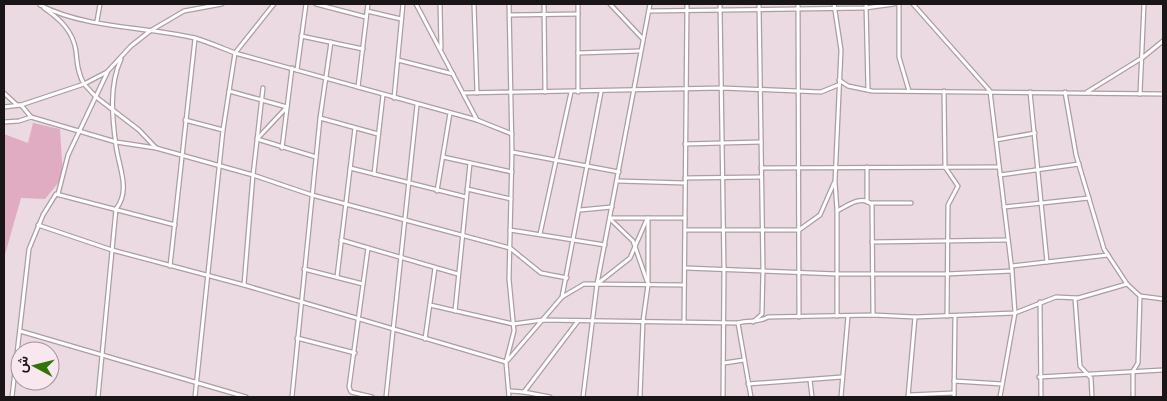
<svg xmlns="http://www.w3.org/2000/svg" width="1167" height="401" font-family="'Exo 2',Vazirmatn,sans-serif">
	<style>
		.green { fill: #dfacc2 }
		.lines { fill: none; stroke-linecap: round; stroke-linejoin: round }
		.street-casing { stroke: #ac9da3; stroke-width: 5.5 }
		.street { stroke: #fff; stroke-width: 3 }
	</style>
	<rect width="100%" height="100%" fill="#ebdae1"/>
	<polygon class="green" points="33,123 60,129 63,177 45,199 21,198 4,258 4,134 28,143"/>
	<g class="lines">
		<g class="street-casing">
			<g id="street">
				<polyline points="222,4 184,11 150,31 131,46 107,72 84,84 96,97 139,130 156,148 253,175 312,195 510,248 541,273 567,278"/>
				<polyline points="316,4 366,17"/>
				<polyline points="416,4 477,120"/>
				<polyline points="440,4 441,48"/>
				<polyline points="474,4 477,93"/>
				<polyline points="544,4 545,92"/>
				<polyline points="578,4 578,92"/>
				<polyline points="610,4 642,38"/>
				<polyline points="720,4 724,269 723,397"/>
				<polyline points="798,4 799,317"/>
				<polyline points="834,4 841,50 835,181 837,211 837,316"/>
				<polyline points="866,4 868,90"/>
				<polyline points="899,4 899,57 909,91"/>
				<polyline points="913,4 990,91 1012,271 1015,313 1000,397"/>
				<path d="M40 5C87 29 144 26 195 38 208 42 222 48 235 53L477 120 512 134"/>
				<polyline points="367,11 401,19"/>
				<polyline points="649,11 865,8 894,4"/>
				<polyline points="510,15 578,14"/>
				<polyline points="97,21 100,4"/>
				<polyline points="301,36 363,49"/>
				<polyline points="578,53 639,51"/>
				<polyline points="398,60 453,74"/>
				<polyline points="297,70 306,4"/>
				<polyline points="839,80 848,86 872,91 1163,94"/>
				<polyline points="358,87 368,4"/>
				<polyline points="229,91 287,107 257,139 316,157"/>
				<polyline points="944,91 945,167 958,186 948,205 947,316"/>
				<polyline points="1030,92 1047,262"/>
				<polyline points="1065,92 1076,155 1104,249 1127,284 1140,296 1138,363 1133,371 1133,397"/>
				<polyline points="1087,92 1142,58 1163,41"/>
				<polyline points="4,93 17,105 21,105 31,117 19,121 4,122"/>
				<polyline points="464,93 722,88 821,92 838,85"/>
				<polyline points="1140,94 1144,4"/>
				<polyline points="394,98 403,4"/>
				<path d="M4 107 21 105 84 84C78 74 77 62 76 51 73 31 60 19 44 8"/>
				<polyline points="31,117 116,142 156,148"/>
				<polyline points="320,118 378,134"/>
				<polyline points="185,120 223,130"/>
				<polyline points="996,140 1035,133"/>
				<polyline points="685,144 761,142"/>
				<polyline points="282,148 292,68"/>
				<polyline points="512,152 619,172"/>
				<polyline points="443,157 512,172"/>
				<polyline points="350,168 466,197"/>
				<polyline points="761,168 999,167"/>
				<polyline points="374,174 383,95"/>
				<polyline points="1000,175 1079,164"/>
				<polyline points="685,178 761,177"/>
				<polyline points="618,181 685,183"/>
				<polyline points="467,189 511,199"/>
				<polyline points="437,191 450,113"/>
				<polyline points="58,194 68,155 107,73"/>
				<polyline points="867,202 867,167"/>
				<polyline points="871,203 911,203"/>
				<polyline points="1004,207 1089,198"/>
				<polyline points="580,210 612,207"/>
				<path d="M837 211C847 206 862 194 872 205L873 315"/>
				<polyline points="611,218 685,218"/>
				<polyline points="610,219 633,241 647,281"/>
				<polyline points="38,225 112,250 244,285 506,362"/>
				<polyline points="510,230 605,245"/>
				<polyline points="685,230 799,230 820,215 834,183"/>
				<polyline points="540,234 571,92"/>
				<polyline points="341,240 458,274"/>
				<polyline points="872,242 1008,240"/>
				<polyline points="368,248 349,387 351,392 372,397"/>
				<polyline points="170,266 195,39"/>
				<polyline points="1012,266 1108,255"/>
				<polyline points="685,268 837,274 946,274 1012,271"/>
				<polyline points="304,269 363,284"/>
				<polyline points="337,277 355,128"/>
				<polyline points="597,284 630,258 647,219"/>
				<polyline points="244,285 253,175 263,88"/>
				<polyline points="1140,296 1163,299"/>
				<polyline points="562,297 584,284 684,285"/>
				<polyline points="1040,302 1041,397"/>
				<path d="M430 305 513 324 543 320 738 323C750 319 756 324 768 317L873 315 915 317 1015 313 1056 297 1078 298"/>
				<polyline points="455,311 470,163"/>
				<polyline points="684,322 687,4"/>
				<polyline points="753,322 762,314 763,269 759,4"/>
				<polyline points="738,323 751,397"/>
				<polyline points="20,331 246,397"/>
				<polyline points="297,338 355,353"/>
				<polyline points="425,339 435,268"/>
				<polyline points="508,360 562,297 601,92"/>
				<polyline points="724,363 744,360"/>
				<polyline points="1039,377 1163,370"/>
				<polyline points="810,380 812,397"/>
				<polyline points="954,381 1002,384"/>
				<polyline points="748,384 842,377"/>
				<polyline points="510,391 524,392 550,397"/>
				<polyline points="524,392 578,321"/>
				<polyline points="909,395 954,393"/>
				<polyline points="12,397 29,249 43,215 56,194 175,225"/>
				<path d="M98 397 116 209C131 190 119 168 116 146 112 117 109 85 121 59"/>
				<polyline points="195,397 223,130 235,53 274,4"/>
				<polyline points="292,397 320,118 331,42"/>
				<polyline points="386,397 417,105"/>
				<polyline points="509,397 506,362 514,331 509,279 512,152 509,4"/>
				<polyline points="583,397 597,284 650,4"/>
				<polyline points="640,397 643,321 648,285 648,218"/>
				<polyline points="841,397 848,316"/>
				<polyline points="908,397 915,317"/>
				<polyline points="954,397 955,316"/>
				<polyline points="1092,397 1091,378 1080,366 1075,299 1127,284"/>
			</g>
		</g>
		<use href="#street" class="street"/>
	</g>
	<rect width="1167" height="401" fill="none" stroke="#1a1517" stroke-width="10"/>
	<g transform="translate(35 366) rotate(277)"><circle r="24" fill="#f8e7ee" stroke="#9f9398"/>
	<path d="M0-4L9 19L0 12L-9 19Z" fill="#34730c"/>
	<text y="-8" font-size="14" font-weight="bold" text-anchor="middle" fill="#1a1517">ش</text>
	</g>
</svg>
